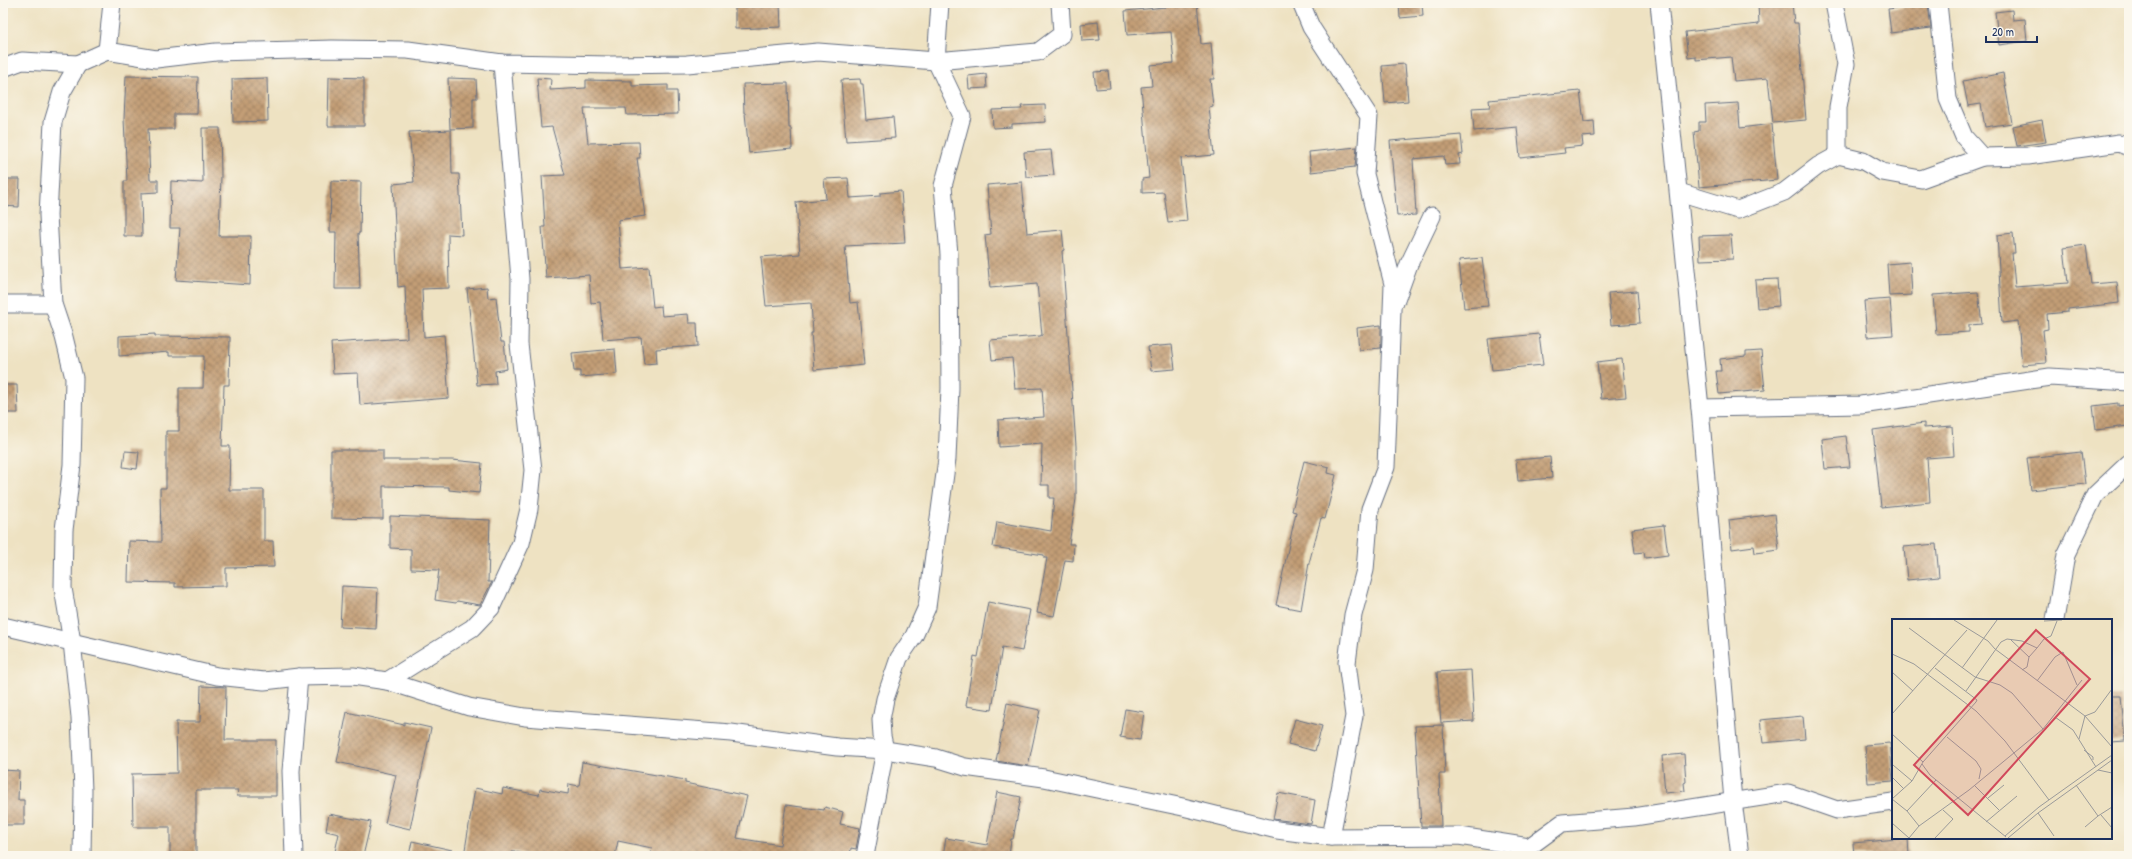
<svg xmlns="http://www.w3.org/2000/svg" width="2132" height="859" font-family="'Patrick Hand',sans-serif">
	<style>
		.building { fill: url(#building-cross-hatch) }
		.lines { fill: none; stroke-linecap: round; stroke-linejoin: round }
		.street-casing { stroke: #656e81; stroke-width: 19 }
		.street { stroke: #fff; stroke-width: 17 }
		.inset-road { fill: none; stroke: #9a9a9a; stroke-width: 1 }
		.view { fill: #d1495b; fill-opacity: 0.15; stroke: #d1495b; stroke-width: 2 }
		.inset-edge { fill: none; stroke: #1b2f5e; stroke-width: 2 }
	</style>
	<defs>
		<pattern id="building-cross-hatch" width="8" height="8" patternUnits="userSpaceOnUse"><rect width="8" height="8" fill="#c39e76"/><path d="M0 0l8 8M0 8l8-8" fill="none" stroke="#9e8164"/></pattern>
	</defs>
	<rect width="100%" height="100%" fill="#fbf7ec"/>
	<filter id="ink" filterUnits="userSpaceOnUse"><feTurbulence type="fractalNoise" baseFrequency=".025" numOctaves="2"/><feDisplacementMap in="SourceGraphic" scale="8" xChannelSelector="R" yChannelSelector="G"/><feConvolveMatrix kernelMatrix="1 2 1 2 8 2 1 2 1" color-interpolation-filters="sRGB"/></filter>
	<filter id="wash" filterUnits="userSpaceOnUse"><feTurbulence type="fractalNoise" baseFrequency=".012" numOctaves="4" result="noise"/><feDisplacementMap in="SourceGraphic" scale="16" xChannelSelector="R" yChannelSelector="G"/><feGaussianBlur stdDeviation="0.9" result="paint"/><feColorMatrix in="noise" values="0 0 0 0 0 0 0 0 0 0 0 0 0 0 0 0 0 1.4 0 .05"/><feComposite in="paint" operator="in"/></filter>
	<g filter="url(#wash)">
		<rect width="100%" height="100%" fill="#eee2c2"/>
		<g id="blocks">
			<g class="building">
				<polygon points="735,3 780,3 781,27 735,29"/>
				<polygon points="1166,3 1197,3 1201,44 1211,43 1214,79 1210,79 1213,106 1209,107 1214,155 1181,158 1187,221 1168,223 1164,192 1142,193 1142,179 1149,178 1141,87 1152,86 1150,65 1174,63 1171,32 1127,35 1125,11 1166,7"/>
				<polygon points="1399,3 1422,3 1423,16 1400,18"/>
				<polygon points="1758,3 1792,3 1794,23 1798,23 1806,120 1773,123 1768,78 1734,81 1731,57 1696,60 1696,57 1688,58 1685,32 1759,24"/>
				<polygon points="1928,4 1931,28 1891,33 1888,9"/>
				<polygon points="2012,10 2013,20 2025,19 2027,41 1999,45 1995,12"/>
				<polygon points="1098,22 1100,40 1082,41 1081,24"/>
				<polygon points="1405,64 1408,101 1385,103 1382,66"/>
				<polygon points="1108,71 1110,88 1096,89 1094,72"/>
				<polygon points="2003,73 2012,123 1985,127 1981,104 1968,106 1963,81"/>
				<polygon points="986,74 987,88 969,89 968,76"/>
				<polygon points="126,76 198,77 197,114 174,114 174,129 148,129 150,180 158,180 158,192 141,193 142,236 124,236 124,181 127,181 124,119"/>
				<polygon points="329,77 364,78 364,126 328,126"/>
				<polygon points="267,78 268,121 233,122 232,79"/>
				<polygon points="448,78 476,79 477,98 473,98 473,128 450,129"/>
				<polygon points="537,78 551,79 550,90 586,88 586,80 632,81 632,86 668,85 668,91 677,91 678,114 627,115 626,108 584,108 588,143 639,142 640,158 637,158 645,216 618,220 622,269 649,267 653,307 661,306 662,316 688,314 689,323 697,323 698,346 656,349 657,363 644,364 641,337 603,340 600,302 591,303 589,275 546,278 542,227 545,227 542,176 565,175 552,127 541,128"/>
				<polygon points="860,79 861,84 863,84 866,120 893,117 895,138 846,141 841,80"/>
				<polygon points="788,83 789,128 791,128 792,149 749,153 745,113 744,113 743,84"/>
				<polygon points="1580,91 1584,122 1594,121 1595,136 1582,137 1583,146 1564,148 1565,153 1520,158 1517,127 1474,131 1472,108 1490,107 1489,100"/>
				<polygon points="1738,103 1740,128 1772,124 1777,180 1699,187 1694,132 1699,131 1699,122 1706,122 1705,105"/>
				<polygon points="1045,105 1046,122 1012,124 1012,127 993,128 992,110 1022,109 1021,106"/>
				<polygon points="2042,120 2046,142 2017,146 2013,126"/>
				<polygon points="202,128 220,128 221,176 219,236 251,236 250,285 176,280 180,228 170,228 171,181 202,183 203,181"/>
				<polygon points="451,130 452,174 459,174 462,235 448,234 449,288 422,289 424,337 444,335 449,398 360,405 358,373 333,374 331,343 407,338 405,286 398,287 393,184 414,182 409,132"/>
				<polygon points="1461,135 1463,154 1459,155 1460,164 1445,165 1444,156 1413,159 1416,215 1397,216 1390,141"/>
				<polygon points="1357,147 1355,167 1311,172 1309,152"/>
				<polygon points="1051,150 1054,175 1026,177 1024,152"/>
				<polygon points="848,178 850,198 880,196 880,193 901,191 905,243 845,246 850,303 858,302 864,365 814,370 811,333 813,333 811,303 766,306 761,257 800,254 796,202 826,199 824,179"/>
				<polygon points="3,179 20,179 19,207 3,206"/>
				<polygon points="331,181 361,182 360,233 358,233 360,289 335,289 336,232 330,232"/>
				<polygon points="1022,182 1027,233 1062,230 1064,250 1062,251 1076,446 1076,499 1069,544 1074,544 1073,561 1065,560 1054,616 1037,613 1047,558 1044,558 1044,555 993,547 997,522 1051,531 1054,498 1049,498 1049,485 1041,485 1042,444 999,447 998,420 1044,417 1042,388 1015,389 1012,358 992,360 990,340 1040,336 1042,335 1037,284 990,288 985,235 991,234 987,185"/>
				<polygon points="2013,233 2015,253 2012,253 2015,287 2068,283 2064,248 2086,245 2091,284 2117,282 2119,303 2068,309 2068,312 2047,314 2048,329 2043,330 2046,363 2022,365 2018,321 2002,323 1997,235"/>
				<polygon points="1731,235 1733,259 1700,260 1699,236"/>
				<polygon points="1482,258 1488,306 1464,308 1459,260"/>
				<polygon points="1910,262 1912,295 1889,296 1887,264"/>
				<polygon points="1777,279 1779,306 1757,308 1755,280"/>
				<polygon points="487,287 488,298 496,297 501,342 504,342 507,369 495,371 496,384 477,385 467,289"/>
				<polygon points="1637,291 1640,323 1611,325 1608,293"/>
				<polygon points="1978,292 1982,324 1969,325 1969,332 1936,334 1933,295"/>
				<polygon points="1890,299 1893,335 1867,337 1864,301"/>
				<polygon points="1381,325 1381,348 1359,350 1357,328"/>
				<polygon points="155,334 155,336 230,337 229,385 224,385 222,446 230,446 229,490 264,490 264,541 273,541 274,567 226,568 226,586 175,587 175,583 128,582 129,541 161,542 160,488 166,488 166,431 179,431 179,388 203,388 204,356 169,356 169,352 119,356 119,336"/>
				<polygon points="1539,334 1543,365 1492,370 1488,339"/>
				<polygon points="1172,345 1175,369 1151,371 1148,347"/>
				<polygon points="615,349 617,374 580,377 580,371 574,371 572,353"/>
				<polygon points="1761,351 1765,390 1719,394 1716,371 1721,371 1720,359 1746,356 1746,352"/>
				<polygon points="1622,359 1626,397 1601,399 1597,362"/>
				<polygon points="3,385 17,385 18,413 3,413"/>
				<polygon points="2118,403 2118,406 2126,405 2128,426 2096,430 2093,406"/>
				<polygon points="1924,423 1924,428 1952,426 1954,456 1927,458 1930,502 1881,507 1873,430"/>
				<polygon points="1846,436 1850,467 1825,469 1822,439"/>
				<polygon points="331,450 383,450 383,460 452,460 482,463 479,493 449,490 449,487 383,486 383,519 331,518"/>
				<polygon points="125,451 139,452 137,469 123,467"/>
				<polygon points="2081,452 2085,484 2031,490 2027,458"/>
				<polygon points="1550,457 1552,478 1518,481 1516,460"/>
				<polygon points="1304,461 1329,467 1328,473 1336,475 1325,519 1321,518 1309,563 1301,610 1276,605 1296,512 1292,511"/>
				<polygon points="1775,514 1779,550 1755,553 1754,546 1732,549 1729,520"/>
				<polygon points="390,516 490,520 488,582 492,582 480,605 457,601 456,603 435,600 439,570 411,569 411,549 390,548"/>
				<polygon points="1664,525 1668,555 1645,558 1644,552 1635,553 1632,529"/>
				<polygon points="1936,544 1939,577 1907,580 1904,547"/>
				<polygon points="342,586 378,588 376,629 340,627"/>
				<polygon points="988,602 1030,610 1022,651 1002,647 992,710 966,706 974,656 978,657"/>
				<polygon points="1471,670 1474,721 1441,723 1437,672"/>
				<polygon points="201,686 226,687 225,740 276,740 276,796 237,796 238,790 196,790 196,856 170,856 170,827 133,827 132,774 177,773 176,722 200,722"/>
				<polygon points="2111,696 2121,696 2125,741 2111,742"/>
				<polygon points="1007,703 1040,710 1028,766 996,761"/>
				<polygon points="1125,709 1144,712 1140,740 1120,737"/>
				<polygon points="347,712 404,725 404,722 431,728 410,829 385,823 396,775 337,762"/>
				<polygon points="1803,716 1805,739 1763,743 1760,720"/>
				<polygon points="1295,719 1322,726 1315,751 1288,744"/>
				<polygon points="1443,725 1445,774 1439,774 1441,826 1421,826 1415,726"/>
				<polygon points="1890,743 1893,781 1868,783 1865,745"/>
				<polygon points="1684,754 1686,782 1684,783 1685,791 1665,793 1662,756"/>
				<polygon points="582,762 685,780 685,783 747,796 737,838 780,845 786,805 824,810 825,807 843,812 840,824 860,828 856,849 851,848 850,856 650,856 652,848 618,841 615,856 535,856 515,852 512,852 511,856 464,856 475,788 502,794 503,788 539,795 540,789 568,794 569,784 579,786"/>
				<polygon points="3,770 19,771 18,800 24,800 24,825 3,825"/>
				<polygon points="997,792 1021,797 1013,839 1011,839 1009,856 943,856 946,838 987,845"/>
				<polygon points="1278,793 1315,800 1311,824 1273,819"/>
				<polygon points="329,814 371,822 363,856 334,856 339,834 326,831"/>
				<polygon points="1908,838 1909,856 1854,856 1853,843"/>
				<polygon points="412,841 452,850 452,856 409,856"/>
			</g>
		</g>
	</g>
	<g filter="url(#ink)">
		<use href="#blocks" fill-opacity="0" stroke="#656e81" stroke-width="1"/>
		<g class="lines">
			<g class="street-casing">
				<g id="street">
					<polyline points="1301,3 1311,27 1369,116 1365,174 1393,284 1386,467 1370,509 1365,570 1353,615 1347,663 1354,716 1331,837"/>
					<polyline points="1659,3 1700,408 1733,801 1740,856"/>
					<polyline points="1834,3 1846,64 1838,107 1838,155"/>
					<polyline points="1938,3 1948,99 1964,137 1982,157 2028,156 2119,143 2129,147"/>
					<polyline points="107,51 112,3"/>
					<polyline points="78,64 62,92 53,122 48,215 53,304 64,337 74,378 72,465 64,530 63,588 72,642 80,717 83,791 82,856"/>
					<polyline points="3,68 22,61 78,64 107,51 156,59 216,52 332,49 408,50 502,63 611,65 687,64 818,52 936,61 1038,52 1062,34 1060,3"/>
					<polyline points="1679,192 1738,210 1784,192 1818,166 1838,155 1863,161 1882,172 1921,179 1982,157"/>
					<polyline points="1396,300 1409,264 1432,216"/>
					<polyline points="3,304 53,304"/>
					<polyline points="1700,408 1861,405 2050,377 2129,382"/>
					<polyline points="2055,620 2066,555 2095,495 2129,463"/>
					<polyline points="3,626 217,676 264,681 299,677 353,676 387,681 469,707 525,717 731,733 837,747 885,750 936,758 965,767 1044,778 1183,807 1277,830 1331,837 1459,836 1529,847"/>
					<polyline points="387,681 472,628 491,608 521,543 529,509 533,470 519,344 520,279 502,63"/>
					<polyline points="294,856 291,771 299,677"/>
					<polyline points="865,856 885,750 882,736 881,720 885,699 899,658 914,636 927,607 947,459 950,388 949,254 943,186 962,116 936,61 940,3"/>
					<polyline points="1527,856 1529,847 1562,823 1634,817 1788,793 1837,810 1893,802"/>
				</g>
			</g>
			<use href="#street" class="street"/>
		</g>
	</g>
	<g transform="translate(1892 619)">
		<rect width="220" height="220" fill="#eee2c2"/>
		<path class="inset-road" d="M62 1 96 22 103 30 193 97 220 128M152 2 170 1M17 9 83 58 108 66 120 74 151 110M119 21 137 38M0 35 22 45 84 92 113 122 157 181M70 49 105 1M130 51 135 48 137 38 145 29M0 53 21 72M145 62 163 38 171 33 185 66M74 72 109 23 115 20 130 22 145 29 152 20 159 17 165 2M0 95 75 11M163 98 181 111 204 148M0 115 31 143M55 118 84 142 89 150 87 160M187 120 193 97 203 93 220 70M192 131 201 138V141M30 145 38 156 114 218M1 146 20 162M206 151 220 154M0 158 12 170M82 166 107 191M184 166 206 197 220 188M96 179 112 166M0 180 20 162 31 143 84 83 85 81 43 49M0 180 15 192 27 207M15 192 44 161M146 194 162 217M209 196 220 209M94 203 125 177M0 204 17 219M193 208 206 197M113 217 147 188 220 136M17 219 27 207 77 171 151 110 190 61M43 219 61 200 51 191M116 219 146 194 220 141"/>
		<path class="view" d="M144 11 198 60 76 196 22 146Z"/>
		<rect width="220" height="220" class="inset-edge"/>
	</g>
	<rect width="2132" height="859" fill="none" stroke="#fbf7ec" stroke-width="16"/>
	<path d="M1986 36v6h51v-6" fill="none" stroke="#1b2f5e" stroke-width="2"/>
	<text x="1992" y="36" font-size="12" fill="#1b2f5e" stroke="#fbf7ec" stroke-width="3" paint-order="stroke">20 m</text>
</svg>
